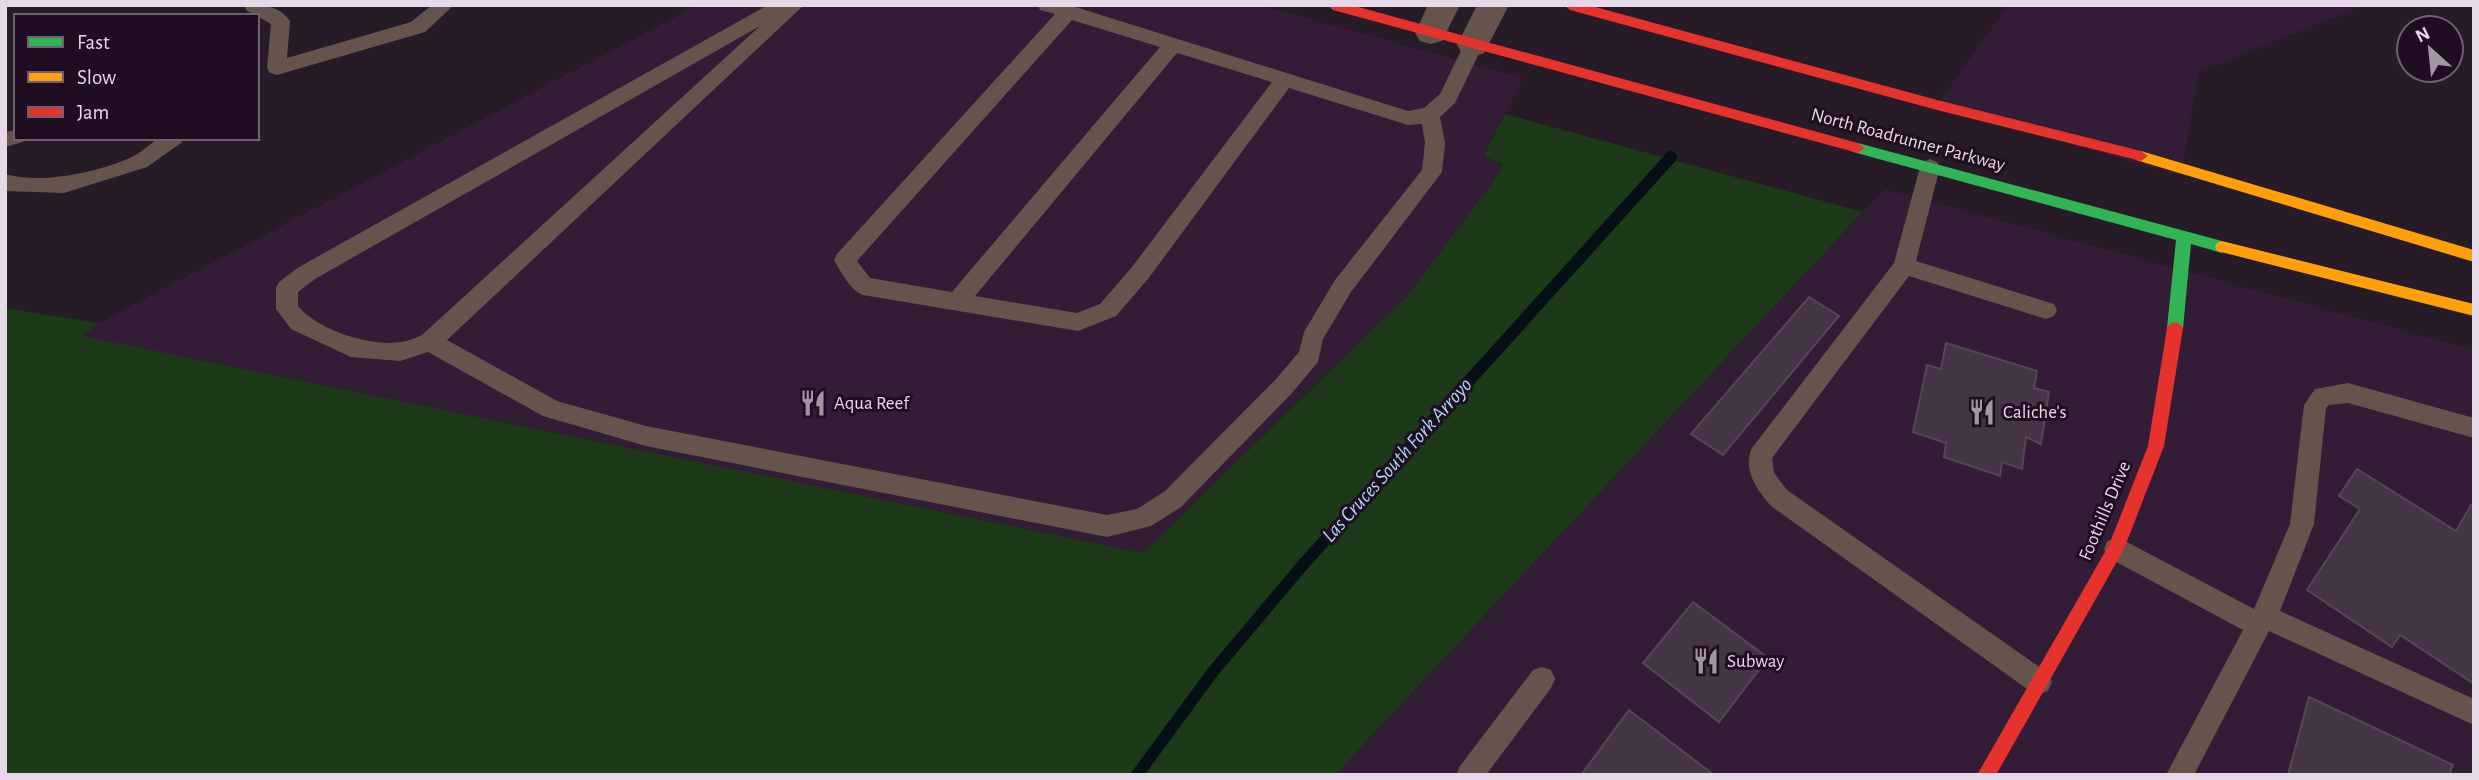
<svg xmlns="http://www.w3.org/2000/svg" width="2479" height="780" font-family="'Alegreya Sans',sans-serif">
	<style>
		.built { fill: #331d36 }
		.green { fill: #1c3a18 }
		.lines { fill: none; stroke-linecap: round; stroke-linejoin: round }
		.stream { stroke: #050f16; stroke-width: 12 }
		.building { fill: #443546; stroke: #514852; stroke-width: 2 }
		.lane { fill: #64544c; fill-rule: evenodd }
		.street { fill: #64544c; fill-rule: evenodd }
		.fast { fill: #30b455; fill-rule: evenodd }
		.slow { fill: #ff9f0a; fill-rule: evenodd }
		.jam { fill: #e5322d; fill-rule: evenodd }
		.labels { text-anchor: middle; dominant-baseline: central; stroke-width: 6; stroke-linejoin: round; paint-order: stroke }
		.street-label { font-size: 19px; fill: #e6d9e7; stroke: #1f0d22 }
		.poi-label { font-size: 19px; fill: #e6d9e7; stroke: #1f0d22; text-anchor: start }
		.water-label { font-size: 21px; font-style: italic; fill: #a9d8f0; stroke: #1f0d22 }
	</style>
	<rect width="100%" height="100%" fill="#261b27"/>
	<g class="built">
		<polygon points="698,5 1259,5 1523,78 1484,156 1503,163 1493,182 1408,295 1143,553 80,336 99,323"/>
		<polygon points="2008,5 2365,5 2199,72 2181,176 1937,105"/>
		<polygon points="1885,189 2474,350 2474,775 1335,775"/>
	</g>
	<polygon class="green" points="1505,114 1863,212 1335,775 5,775 5,308 99,323 82,336 1143,553 1408,295 1493,182 1503,164 1484,156"/>
	<g class="lines">
		<polyline class="stream" points="1137,775 1212,673 1301,567 1671,157"/>
	</g>
	<g class="building">
		<polygon points="1809,297 1839,316 1723,455 1691,434"/>
		<polygon points="1946,343 2037,371 2034,388 2049,392 2041,444 2026,437 2022,469 2002,462 2000,476 1944,457 1946,443 1913,432 1927,365 1941,369"/>
		<polygon points="2357,469 2456,531 2471,505 2474,507 2474,684 2400,635 2392,647 2307,590 2360,509 2339,496"/>
		<polygon points="1693,602 1768,658 1719,722 1643,663"/>
		<polygon points="2309,697 2453,765 2449,775 2288,775"/>
		<polygon points="1629,710 1714,775 1581,775"/>
	</g>
	<g class="lines">
		<g class="lane">
			<path d="M244 5C262 5 279 5 290 21L287 58 411 22 432 5H454L425 32 277 75 270 73 267 68 271 24 246 10Z"/>
			<path d="M768 5H804L447 340 557 401 646 426 1107 515 1137 509 1165 491 1276 379 1299 352 1304 332 1335 280 1422 170 1425 143 1422 124 1408 125 1289 88 1148 279 1116 316 1078 331 863 295C850 290 841 272 834 260L837 254 1055 14 1040 10 1038 5H1069L1408 111 1424 108 1440 94 1466 40H1480L1483 45 1455 103 1440 117 1445 143 1442 172 1351 292 1323 339 1318 362 1292 393 1181 507 1151 526 1107 537 646 446 543 416 428 352 400 361 351 357 291 329 276 309V288L279 282 299 267ZM1072 20 1160 47 952 292 870 278 857 261ZM760 26 422 335C416 338 408 341 401 342 370 347 318 330 298 306V292L315 279ZM1177 53 1272 82 1132 267 1100 304 1077 313 975 296Z"/>
			<polygon points="16,130 16,138 25,138 23,142 5,147 5,132"/>
			<path d="M159 138H184L181 143 147 167 64 193 5 191V174C41 185 99 172 132 157 142 152 150 144 159 138Z"/>
			<path d="M1930 159 1937 162 1940 167 1916 261 2054 304 2057 310 2054 316 2046 319 1909 276 1772 458 1774 473 1787 490 2048 673 2052 682 2048 691 2039 694 2030 691 1771 506C1757 490 1742 469 1752 448L1894 263 1920 167 1923 162Z"/>
			<polygon points="2348,383 2474,418 2474,438 2348,403 2329,405 2326,408 2314,524 2280,611 2474,699 2474,725 2269,631 2194,775 2166,775 2243,630 2107,557 2104,549 2107,541 2116,538 2125,541 2254,609 2290,524 2304,405 2315,389"/>
			<polygon points="1542,667 1551,670 1555,679 1551,688 1486,775 1456,775 1460,766 1533,670"/>
		</g>
		<g class="street">
			<polygon points="1428,5 1460,5 1442,41 1431,44 1420,41 1415,33"/>
			<polygon points="1477,5 1509,5 1484,53 1473,57 1462,53 1457,45"/>
		</g>
		<polygon class="fast" points="1858,143 2222,241 2229,247 2222,253 2191,244 2183,328 2180,332 2170,332 2167,328 2176,240 1853,152 1851,148 1853,144"/>
		<g class="slow">
			<polygon points="2141,151 2474,250 2474,262 2136,160 2134,156"/>
			<polygon points="2222,241 2474,304 2474,316 2217,251 2215,247 2217,243"/>
		</g>
		<g class="jam">
			<polygon points="1327,5 1351,5 1858,143 1865,148 1858,153 1333,10"/>
			<polygon points="1564,5 1588,5 1937,100 2141,151 2148,156 2141,161 1937,110 1570,10"/>
			<polygon points="2175,322 2180,324 2183,328 2164,446 2124,549 1996,775 1977,775 2109,545 2148,446 2167,328 2170,324"/>
		</g>
	</g>
	<defs>
		<g id="restaurant-bare" transform="scale(2.1)"><path d="M-5-6h1v4h1v-4h1v4h1v-4h1v5L-1.5 .5V6h-2V.5L-5-1ZM5-6V6H3V1.5H1.5Q1.5-4 5-6Z" fill="#a396a4" stroke="#1f0d22" stroke-width="2.5" paint-order="stroke"/></g>
	</defs>
	<g fill-rule="evenodd">
		<use href="#restaurant-bare" x="813" y="403"/>
		<use href="#restaurant-bare" x="1982" y="412"/>
		<use href="#restaurant-bare" x="1706" y="661"/>
	</g>
	<g class="labels">
		<g class="street-label">
			<text transform="translate(1908 140) rotate(15)">North Roadrunner Parkway</text>
			<text transform="translate(2105 511) rotate(-67)">Foothills Drive</text>
		</g>
		<g class="poi-label">
			<text x="834" y="403">Aqua Reef</text>
			<text x="2003" y="412">Caliche's</text>
			<text x="1727" y="661">Subway</text>
		</g>
		<g class="water-label">
			<text transform="translate(1397 460) rotate(-48)">Las Cruces South Fork Arroyo</text>
		</g>
	</g>
	<rect width="2479" height="780" fill="none" stroke="#e6d9e7" stroke-width="14"/>
	<rect x="14" y="14" width="245" height="126" fill="#1f0d22" stroke="#6f5f71" stroke-width="2"/>
	<rect x="28" y="37" width="35" height="10" fill="#30b455" stroke="#6f5f71" stroke-width="2"/>
	<text x="77" y="49" font-size="21" fill="#e6d9e7">Fast</text>
	<rect x="28" y="72" width="35" height="10" fill="#ff9f0a" stroke="#6f5f71" stroke-width="2"/>
	<text x="77" y="84" font-size="21" fill="#e6d9e7">Slow</text>
	<rect x="28" y="107" width="35" height="10" fill="#e5322d" stroke="#6f5f71" stroke-width="2"/>
	<text x="77" y="119" font-size="21" fill="#e6d9e7">Jam</text>
	<g transform="translate(2430 49) rotate(333)"><circle r="33" fill="#1f0d22" stroke="#6f5f71" stroke-width="2"/>
	<path d="M0-5L12 26L0 18L-12 26Z" fill="#a396a4"/>
	<text y="-10" font-size="19" font-weight="bold" text-anchor="middle" fill="#e6d9e7">N</text>
	</g>
</svg>
